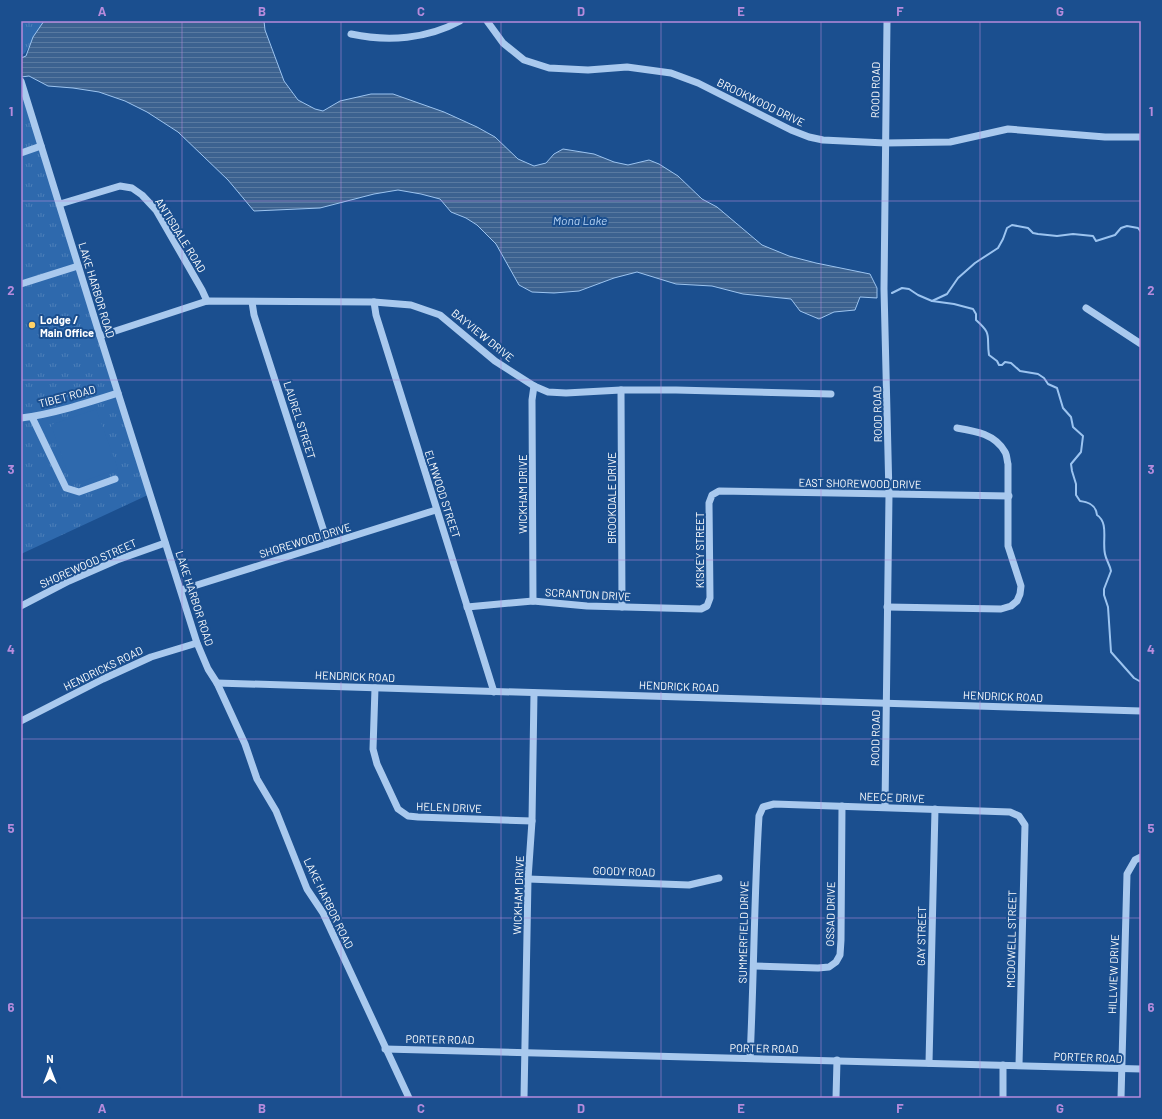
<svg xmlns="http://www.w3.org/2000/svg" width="1162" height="1119" font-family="Barlow,sans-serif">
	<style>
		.grass { fill: url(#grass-tufts) }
		.garden { fill: #2e69ad }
		.water { fill: url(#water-rules); stroke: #9cc4f0 }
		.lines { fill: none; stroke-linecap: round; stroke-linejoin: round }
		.stream { stroke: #9cc4f0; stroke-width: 2 }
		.minor { stroke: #a9c9ee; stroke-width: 7 }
		.grid { fill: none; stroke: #b68bdc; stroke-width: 1; stroke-opacity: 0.55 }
		.poi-dot { fill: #ffd166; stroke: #1b4f8f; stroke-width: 1.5 }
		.labels { text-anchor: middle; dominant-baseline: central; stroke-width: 4; stroke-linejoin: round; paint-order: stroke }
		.street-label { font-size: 11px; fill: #fff; stroke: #1b4f8f }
		.poi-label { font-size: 11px; font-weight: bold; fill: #fff; stroke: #1b4f8f; text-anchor: start }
		.water-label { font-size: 12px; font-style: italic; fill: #b5d3f5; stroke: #1b4f8f }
		.neatline { fill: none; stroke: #b68bdc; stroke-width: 1.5 }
		.grid-label { font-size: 13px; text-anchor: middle; font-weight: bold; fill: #b68bdc }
	</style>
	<defs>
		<pattern id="grass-tufts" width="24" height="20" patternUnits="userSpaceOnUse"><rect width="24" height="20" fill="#2e69ad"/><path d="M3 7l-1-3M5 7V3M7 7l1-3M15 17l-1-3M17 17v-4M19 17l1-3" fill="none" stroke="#4d80b9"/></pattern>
		<pattern id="water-rules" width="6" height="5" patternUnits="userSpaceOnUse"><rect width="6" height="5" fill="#3c6290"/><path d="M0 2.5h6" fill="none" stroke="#597aa1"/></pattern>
	</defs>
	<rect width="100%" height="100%" fill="#1b4f8f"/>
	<g class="grass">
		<polygon points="21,21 44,21 25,53 21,55"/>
		<polygon points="21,81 150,494 21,554"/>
	</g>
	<polygon class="garden" points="96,409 118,469 72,485 51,425"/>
	<polygon class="water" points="44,21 264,21 265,30 284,81 298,100 315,109 323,111 340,101 371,94 393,94 444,112 477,127 495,137 518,159 534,166 546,163 554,154 563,149 594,154 614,162 628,165 649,160 659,164 678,176 702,199 717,207 762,245 789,256 816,263 870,274 877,288 877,298 860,297 855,310 834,312 819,319 800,311 791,299 743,294 712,286 676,284 637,272 614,278 579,291 554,293 532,292 519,285 496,244 477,225 466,218 451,212 440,199 421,194 398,190 374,194 320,208 254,211 228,180 178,132 147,112 125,101 99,92 73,88 48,86 29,76 21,77 21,58 26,56 33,37"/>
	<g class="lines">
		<g class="stream">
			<path d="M892 293 902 288 909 289 918 295 932 301 954 304 973 309 976 314V320C993 335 986 335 989 355L997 361 999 365H1002L1005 362 1011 363 1020 371 1038 374 1044 378 1048 384 1057 388 1063 408 1071 417 1073 427 1083 436 1081 452 1071 464 1072 471 1076 484V495L1080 501C1089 502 1096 505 1097 515 1109 523 1102 541 1105 554 1106 560 1110 565 1111 571L1104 589V595L1108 607 1111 652 1134 678 1141 682"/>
			<polyline points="932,301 947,294 958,278 975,263 998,248 1003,239 1007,228 1012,225 1028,228 1033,233 1038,234 1057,236 1073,234 1093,236 1096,241 1115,235 1121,228 1127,226 1138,228 1141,232"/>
		</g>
		<g class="minor">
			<polyline points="487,21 503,43 524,60 549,68 588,70 627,67 671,73 698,83 791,130 809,137 823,140 885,143 950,142 1008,129 1105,137 1141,137"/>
			<path d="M351 34C388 42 427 39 460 21"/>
			<polyline points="21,81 100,336 197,643 208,669 217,683 245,744 257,779 276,811 307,889 323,913 409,1098"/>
			<polyline points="21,153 41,146"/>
			<polyline points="60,204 120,186 132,188 142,195 156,210 202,290 207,301"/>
			<polyline points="21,284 78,266"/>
			<polyline points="252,302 254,315 328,544"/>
			<polyline points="374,302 376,315 494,692"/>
			<polyline points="1086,308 1141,344"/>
			<polyline points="100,336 207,301 374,302 411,305 440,315 495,361 534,386 548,392 566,393 621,390 676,390 831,394"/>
			<polyline points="621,390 622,607"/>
			<polyline points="32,417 66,488 79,492 115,479"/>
			<path d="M21 418C53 414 87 403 118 393"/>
			<polyline points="181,590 436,510"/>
			<polyline points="533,601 532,400 534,386"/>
			<polyline points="21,606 69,581 117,560 165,543"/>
			<polyline points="467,607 533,601 587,606 701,609 707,606 710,598 709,503 712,495 719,491 1009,496"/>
			<path d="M887 607 1001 609 1011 606 1017 601 1020 594 1021 586 1008 546V464C1007 461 1007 455 1005 452 995 434 975 431 957 428"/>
			<polyline points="217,683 1141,711"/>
			<polyline points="375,688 373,749 377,764 398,809 408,816 418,817 532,821"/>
			<polyline points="21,721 103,679 151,657 197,643"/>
			<polyline points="885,807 889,495 884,289 887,21"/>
			<polyline points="528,879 689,885 719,878"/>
			<polyline points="754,966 818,968 829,967 836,962 840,955 841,940 842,806"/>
			<polyline points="385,1049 1141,1069"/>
			<path d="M750 1058C754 977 754 896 759 816L763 807 774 804 1010 812 1019 816 1025 825 1019 1065"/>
			<polyline points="929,1063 935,809"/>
			<polyline points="524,1098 528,879 532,821 534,693"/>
			<polyline points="836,1098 837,1060"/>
			<polyline points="1003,1098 1003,1065"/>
			<polyline points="1121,1098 1127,874 1135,860 1141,857"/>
		</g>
	</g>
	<path class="grid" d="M182 21V1098M341 21V1098M501 21V1098M661 21V1098M821 21V1098M980 21V1098M21 201H1141M21 380H1141M21 560H1141M21 739H1141M21 918H1141"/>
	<circle class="poi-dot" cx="32" cy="325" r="4"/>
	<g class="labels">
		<g class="street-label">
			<text transform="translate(875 90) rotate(-89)">ROOD ROAD</text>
			<text transform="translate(761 102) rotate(26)">BROOKWOOD DRIVE</text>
			<text transform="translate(181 235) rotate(58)">ANTISDALE ROAD</text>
			<text transform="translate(97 290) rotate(73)">LAKE HARBOR ROAD</text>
			<text transform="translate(483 335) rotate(39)">BAYVIEW DRIVE</text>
			<text transform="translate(67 396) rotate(-15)">TIBET ROAD</text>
			<text transform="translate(877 414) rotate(-91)">ROOD ROAD</text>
			<text transform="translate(300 420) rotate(72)">LAUREL STREET</text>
			<text transform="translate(860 483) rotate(1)">EAST SHOREWOOD DRIVE</text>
			<text transform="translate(443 494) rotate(72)">ELMWOOD STREET</text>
			<text transform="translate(522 494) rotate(-90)">WICKHAM DRIVE</text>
			<text transform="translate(611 498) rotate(-90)">BROOKDALE DRIVE</text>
			<text transform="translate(305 540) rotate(-17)">SHOREWOOD DRIVE</text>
			<text transform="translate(699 550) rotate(-90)">KISKEY STREET</text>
			<text transform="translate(88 563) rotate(-24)">SHOREWOOD STREET</text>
			<text transform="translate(588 594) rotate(3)">SCRANTON DRIVE</text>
			<text transform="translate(195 598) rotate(72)">LAKE HARBOR ROAD</text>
			<text transform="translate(103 668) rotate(-26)">HENDRICKS ROAD</text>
			<text transform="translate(355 676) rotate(2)">HENDRICK ROAD</text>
			<text transform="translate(679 686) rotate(2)">HENDRICK ROAD</text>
			<text transform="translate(1003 696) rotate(2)">HENDRICK ROAD</text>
			<text transform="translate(875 738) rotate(-89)">ROOD ROAD</text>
			<text transform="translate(892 797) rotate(2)">NEECE DRIVE</text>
			<text transform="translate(449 807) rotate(2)">HELEN DRIVE</text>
			<text transform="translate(624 871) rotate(2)">GOODY ROAD</text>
			<text transform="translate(518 895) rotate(-88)">WICKHAM DRIVE</text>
			<text transform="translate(329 903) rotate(64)">LAKE HARBOR ROAD</text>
			<text transform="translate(830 914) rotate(-89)">OSSAD DRIVE</text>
			<text transform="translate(743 932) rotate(-89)">SUMMERFIELD DRIVE</text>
			<text transform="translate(921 936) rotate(-89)">GAY STREET</text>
			<text transform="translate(1011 939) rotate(-89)">MCDOWELL STREET</text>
			<text transform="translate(1113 974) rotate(-88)">HILLVIEW DRIVE</text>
			<text transform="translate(440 1039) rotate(1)">PORTER ROAD</text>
			<text transform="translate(764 1048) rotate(1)">PORTER ROAD</text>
			<text transform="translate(1088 1057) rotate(2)">PORTER ROAD</text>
		</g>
		<g class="poi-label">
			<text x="40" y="319">Lodge /<tspan x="40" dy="13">Main Office</tspan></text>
		</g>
		<g class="water-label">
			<text x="580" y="220">Mona Lake</text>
		</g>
	</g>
	<rect width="1162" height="1119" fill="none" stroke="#1b4f8f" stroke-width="44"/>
	<g transform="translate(50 1069)" stroke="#1b4f8f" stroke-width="3" paint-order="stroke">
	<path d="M0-3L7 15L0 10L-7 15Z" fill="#ffffff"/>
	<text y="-6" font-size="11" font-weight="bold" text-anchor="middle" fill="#ffffff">N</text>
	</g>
	<rect x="22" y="22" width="1118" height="1075" class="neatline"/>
	<g class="grid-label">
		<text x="102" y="16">A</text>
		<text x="262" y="16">B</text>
		<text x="421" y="16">C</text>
		<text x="581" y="16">D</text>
		<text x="741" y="16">E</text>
		<text x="900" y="16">F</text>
		<text x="1060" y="16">G</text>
		<text x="11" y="116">1</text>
		<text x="1151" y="116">1</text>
		<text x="11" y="295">2</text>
		<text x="1151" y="295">2</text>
		<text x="11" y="474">3</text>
		<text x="1151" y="474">3</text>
		<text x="11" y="654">4</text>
		<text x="1151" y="654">4</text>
		<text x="11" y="833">5</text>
		<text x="1151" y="833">5</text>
		<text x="11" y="1012">6</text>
		<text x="1151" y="1012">6</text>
		<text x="102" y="1113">A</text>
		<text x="262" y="1113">B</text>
		<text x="421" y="1113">C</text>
		<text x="581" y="1113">D</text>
		<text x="741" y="1113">E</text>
		<text x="900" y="1113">F</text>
		<text x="1060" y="1113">G</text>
	</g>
</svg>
